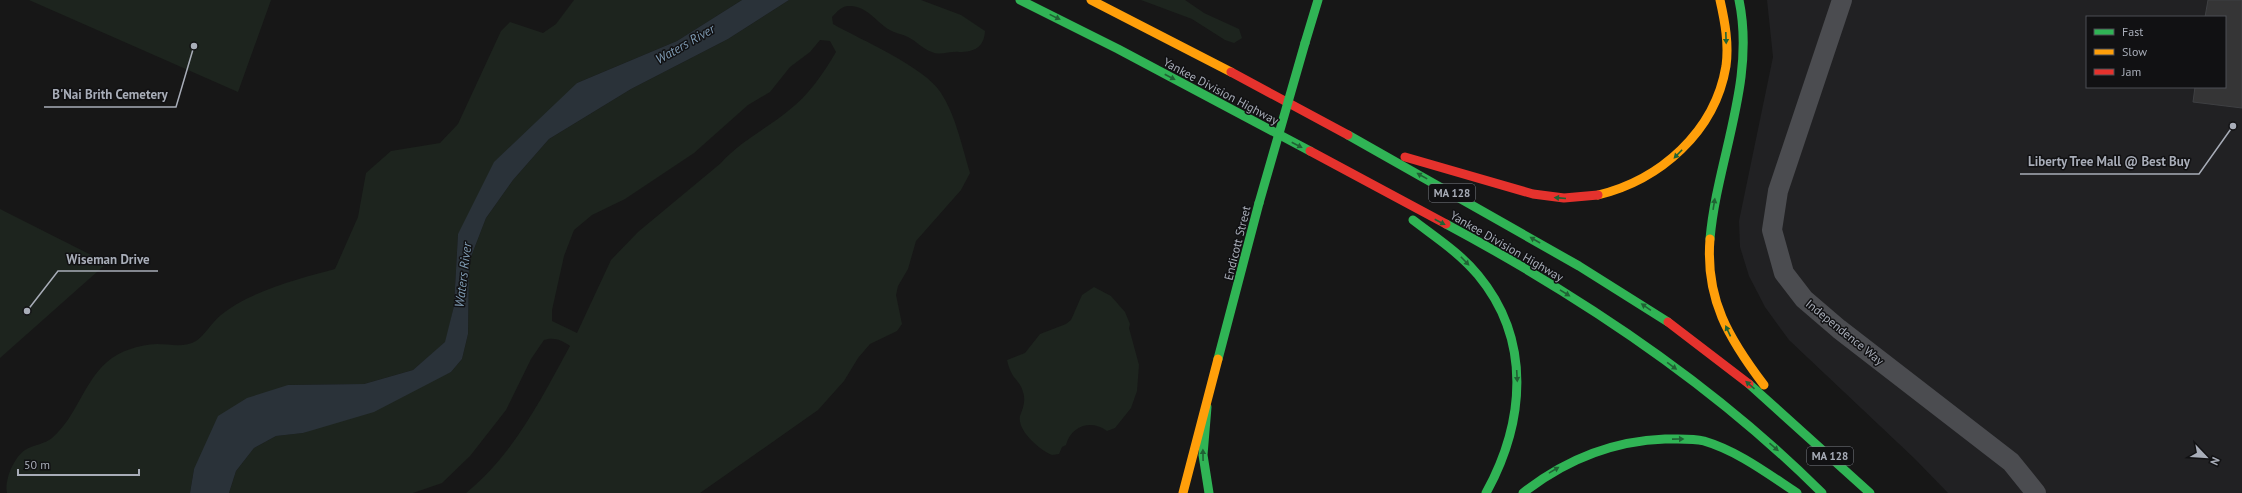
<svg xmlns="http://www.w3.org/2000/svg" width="2242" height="493" font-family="'PT Sans',sans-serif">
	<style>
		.built { fill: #212123; fill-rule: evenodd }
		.green { fill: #1d241e; fill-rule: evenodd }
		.water { fill: #2a3239 }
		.building { fill: #353536; stroke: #3f4043 }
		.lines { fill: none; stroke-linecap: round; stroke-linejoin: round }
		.street { stroke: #4b4c50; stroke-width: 20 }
		.fast { stroke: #30b455; stroke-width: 9 }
		.slow { stroke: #ff9f0a; stroke-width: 9 }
		.jam { stroke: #e5322d; stroke-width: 9 }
		.fast-bridge { stroke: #30b455; stroke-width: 9 }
		.oneway { fill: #206234 }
		.labels { text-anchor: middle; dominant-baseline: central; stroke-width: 3; stroke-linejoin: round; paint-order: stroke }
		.shield { fill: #111113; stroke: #7b7e86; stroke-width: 1 }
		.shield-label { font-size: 11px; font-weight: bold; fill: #a8adb8 }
		.street-label { font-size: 12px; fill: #a8adb8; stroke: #111113 }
		.water-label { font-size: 13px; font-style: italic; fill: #7f9bb3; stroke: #111113 }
		.leader { fill: none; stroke: #a8adb8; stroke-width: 1.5 }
		.callout-dot { fill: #a8adb8; stroke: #111113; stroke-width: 1.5 }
		.callout-label { font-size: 13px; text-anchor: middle; font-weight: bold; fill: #a8adb8; stroke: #111113; stroke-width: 3; stroke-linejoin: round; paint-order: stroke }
	</style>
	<rect width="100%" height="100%" fill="#171717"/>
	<path class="built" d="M1767 0H2242V493H1948L1915 459 1789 340 1765 307 1749 276 1740 247 1739 221 1773 57ZM2087 17H2225V87H2087Z"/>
	<g class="green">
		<polygon points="29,0 271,0 238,92"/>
		<path d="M574 0H742L677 41 577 83 458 234 454 306 446 342 413 370 364 384 288 385 194 469 190 493H7C4 481 14 457 25 450 33 445 45 444 52 438 76 418 83 383 107 362 121 350 139 345 157 344 169 344 185 348 196 341 205 335 212 322 221 315 248 292 301 278 335 269L358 217 366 173 391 151 440 143 458 124 501 31 510 22 543 33 556 24Z"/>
		<path d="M789 0H921L961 15 985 31C984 47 975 52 959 52 950 51 940 56 932 52 923 49 916 41 908 37 902 34 894 33 888 29 876 21 865 5 849 6 841 6 837 12 832 17L833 24C861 40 925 67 941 93 956 116 962 147 970 173L961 190 916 241 908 269 898 286 896 295 902 324 897 331 870 344 858 358 844 381 818 410 700 493H466C514 454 541 399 570 346 561 340 555 337 544 340L531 359 506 410 470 456 442 483 413 493H229L236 471 254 448 276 436 303 433 451 372 462 359 468 334 469 262 486 218 513 180 549 139 631 89 728 39ZM820 40 830 41 836 52C823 74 809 95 788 111 766 129 739 142 721 163L638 232 611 260 577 333 552 321V310L564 256 574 230 592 215 625 199 694 153 748 105 770 92 790 67 810 52Z"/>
		<polygon points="1141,0 1185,0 1204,13 1239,29 1242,38 1234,43 1225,40 1192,19"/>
		<polygon points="0,209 107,263 0,358"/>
		<path d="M1094 287 1111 296 1125 312 1130 324 1129 328 1139 365 1137 391 1131 408 1115 428 1107 431C1091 419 1071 426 1066 445L1062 447 1059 454 1052 455C1040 450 1017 431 1020 416 1023 408 1026 401 1023 392 1021 383 1014 379 1011 372 1009 368 1008 364 1007 360L1025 353 1040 334 1066 324 1071 320 1082 295Z"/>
	</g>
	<polygon class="water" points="742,0 789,0 728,39 631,89 549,139 513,180 486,218 469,262 468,334 462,359 451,372 374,412 303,433 276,436 254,448 236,471 229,493 190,493 194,469 218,416 247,398 288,385 364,384 413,370 445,342 454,306 458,234 494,162 577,83 677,41"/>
	<polygon class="building" points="2208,0 2242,0 2242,108 2193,102 2195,87 2225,87 2225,17 2205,17"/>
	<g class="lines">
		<polyline class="street" points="1842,0 1778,191 1772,230 1784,273 1804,299 1839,329 2011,462 2036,493"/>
		<g class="fast">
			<polyline points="1020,0 1118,49 1310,151"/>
			<polyline points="1305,43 1318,0"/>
			<polyline points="1348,135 1579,266 1668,322"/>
			<path d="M1413 220C1435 237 1460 253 1478 275 1532 340 1525 422 1486 493"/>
			<path d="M1446 224C1582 297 1713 384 1822 493"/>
			<path d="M1710 239C1717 159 1756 81 1739 0"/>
			<polyline points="1218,359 1259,203"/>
			<polyline points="1749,384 1870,493"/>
			<polyline points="1207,407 1203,455 1209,493"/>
			<path d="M1523 493C1565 460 1611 441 1665 439 1678 439 1692 438 1704 441 1738 451 1768 474 1797 493"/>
		</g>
		<g class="slow">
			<polyline points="1091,0 1231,72"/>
			<path d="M1598 195C1660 180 1715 132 1726 66 1729 44 1725 22 1720 0"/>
			<path d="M1710 239C1705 299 1729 339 1764 385"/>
			<polyline points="1183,493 1218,359"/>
		</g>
		<g class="jam">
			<polyline points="1231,72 1348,135"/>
			<polyline points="1310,151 1446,224"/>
			<polyline points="1405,157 1533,194 1564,198 1598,195"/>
			<polyline points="1668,322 1749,384"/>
		</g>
		<polyline class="fast-bridge" points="1259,203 1305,43"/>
	</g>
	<defs><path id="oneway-solid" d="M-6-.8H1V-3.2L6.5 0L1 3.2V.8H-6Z"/></defs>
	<g class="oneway">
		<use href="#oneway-solid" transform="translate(1055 17) rotate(26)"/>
		<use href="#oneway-solid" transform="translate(1726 38) rotate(88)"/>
		<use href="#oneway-solid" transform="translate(1170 77) rotate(28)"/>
		<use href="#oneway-solid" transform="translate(1297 145) rotate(28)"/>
		<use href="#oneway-solid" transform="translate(1678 154) rotate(134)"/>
		<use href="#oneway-solid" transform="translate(1422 176) rotate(-151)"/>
		<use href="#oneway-solid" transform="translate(1560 198) rotate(-175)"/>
		<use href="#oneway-solid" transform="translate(1714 204) rotate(-81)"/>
		<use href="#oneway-solid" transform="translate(1440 222) rotate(28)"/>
		<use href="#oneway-solid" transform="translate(1535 240) rotate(-150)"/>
		<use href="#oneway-solid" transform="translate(1465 261) rotate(46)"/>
		<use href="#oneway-solid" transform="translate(1565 293) rotate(32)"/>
		<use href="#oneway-solid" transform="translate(1646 307) rotate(-145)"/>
		<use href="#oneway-solid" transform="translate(1728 331) rotate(-115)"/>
		<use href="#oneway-solid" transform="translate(1672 366) rotate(36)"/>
		<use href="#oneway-solid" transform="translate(1517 376) rotate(87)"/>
		<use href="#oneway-solid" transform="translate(1750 385) rotate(-139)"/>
		<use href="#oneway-solid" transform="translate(1678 439) rotate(-1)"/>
		<use href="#oneway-solid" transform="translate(1774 447) rotate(41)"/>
		<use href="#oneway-solid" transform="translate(1203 455) rotate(-91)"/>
		<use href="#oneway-solid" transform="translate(1554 470) rotate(-31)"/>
	</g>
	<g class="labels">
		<g class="shield">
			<rect x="1429" y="184" width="46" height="18" rx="3"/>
			<rect x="1807" y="447" width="46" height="18" rx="3"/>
		</g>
		<g class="shield-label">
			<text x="1452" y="193">MA 128</text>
			<text x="1830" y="456">MA 128</text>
		</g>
		<g class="street-label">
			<text transform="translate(1221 91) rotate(28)">Yankee Division Highway</text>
			<text transform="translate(1237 243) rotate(-76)">Endicott Street</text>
			<text transform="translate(1507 246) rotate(30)">Yankee Division Highway</text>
			<text transform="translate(1845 332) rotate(39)">Independence Way</text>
		</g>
		<g class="water-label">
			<text transform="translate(685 44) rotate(-30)">Waters River</text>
			<text transform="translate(463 275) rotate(-83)">Waters River</text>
		</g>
	</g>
	<path class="leader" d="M194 46L176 107H44M2233 126L2199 174H2020M27 311L58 271H158"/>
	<g class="callout-dot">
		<circle cx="194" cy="46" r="4"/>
		<circle cx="2233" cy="126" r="4"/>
		<circle cx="27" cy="311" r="4"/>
	</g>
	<g class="callout-label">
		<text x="110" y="99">B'Nai Brith Cemetery</text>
		<text x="2109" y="166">Liberty Tree Mall @ Best Buy</text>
		<text x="108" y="264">Wiseman Drive</text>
	</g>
	<rect x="2086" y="16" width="140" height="72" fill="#111113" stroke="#4d4f55"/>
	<rect x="2094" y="29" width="20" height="6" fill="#30b455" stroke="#4d4f55"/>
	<text x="2122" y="36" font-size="12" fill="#a8adb8">Fast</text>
	<rect x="2094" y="49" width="20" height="6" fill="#ff9f0a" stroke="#4d4f55"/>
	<text x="2122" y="56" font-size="12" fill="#a8adb8">Slow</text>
	<rect x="2094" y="69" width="20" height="6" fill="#e5322d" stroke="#4d4f55"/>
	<text x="2122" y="76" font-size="12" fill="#a8adb8">Jam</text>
	<g transform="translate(2206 457) rotate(115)" stroke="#111113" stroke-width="3" paint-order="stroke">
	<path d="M0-3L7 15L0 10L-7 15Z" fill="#a8adb8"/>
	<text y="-6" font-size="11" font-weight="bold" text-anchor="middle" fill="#a8adb8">N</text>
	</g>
	<path d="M18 469v6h121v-6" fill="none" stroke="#a8adb8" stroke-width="2"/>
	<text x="24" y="469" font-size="12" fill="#a8adb8" stroke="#111113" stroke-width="3" paint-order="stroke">50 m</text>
</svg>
